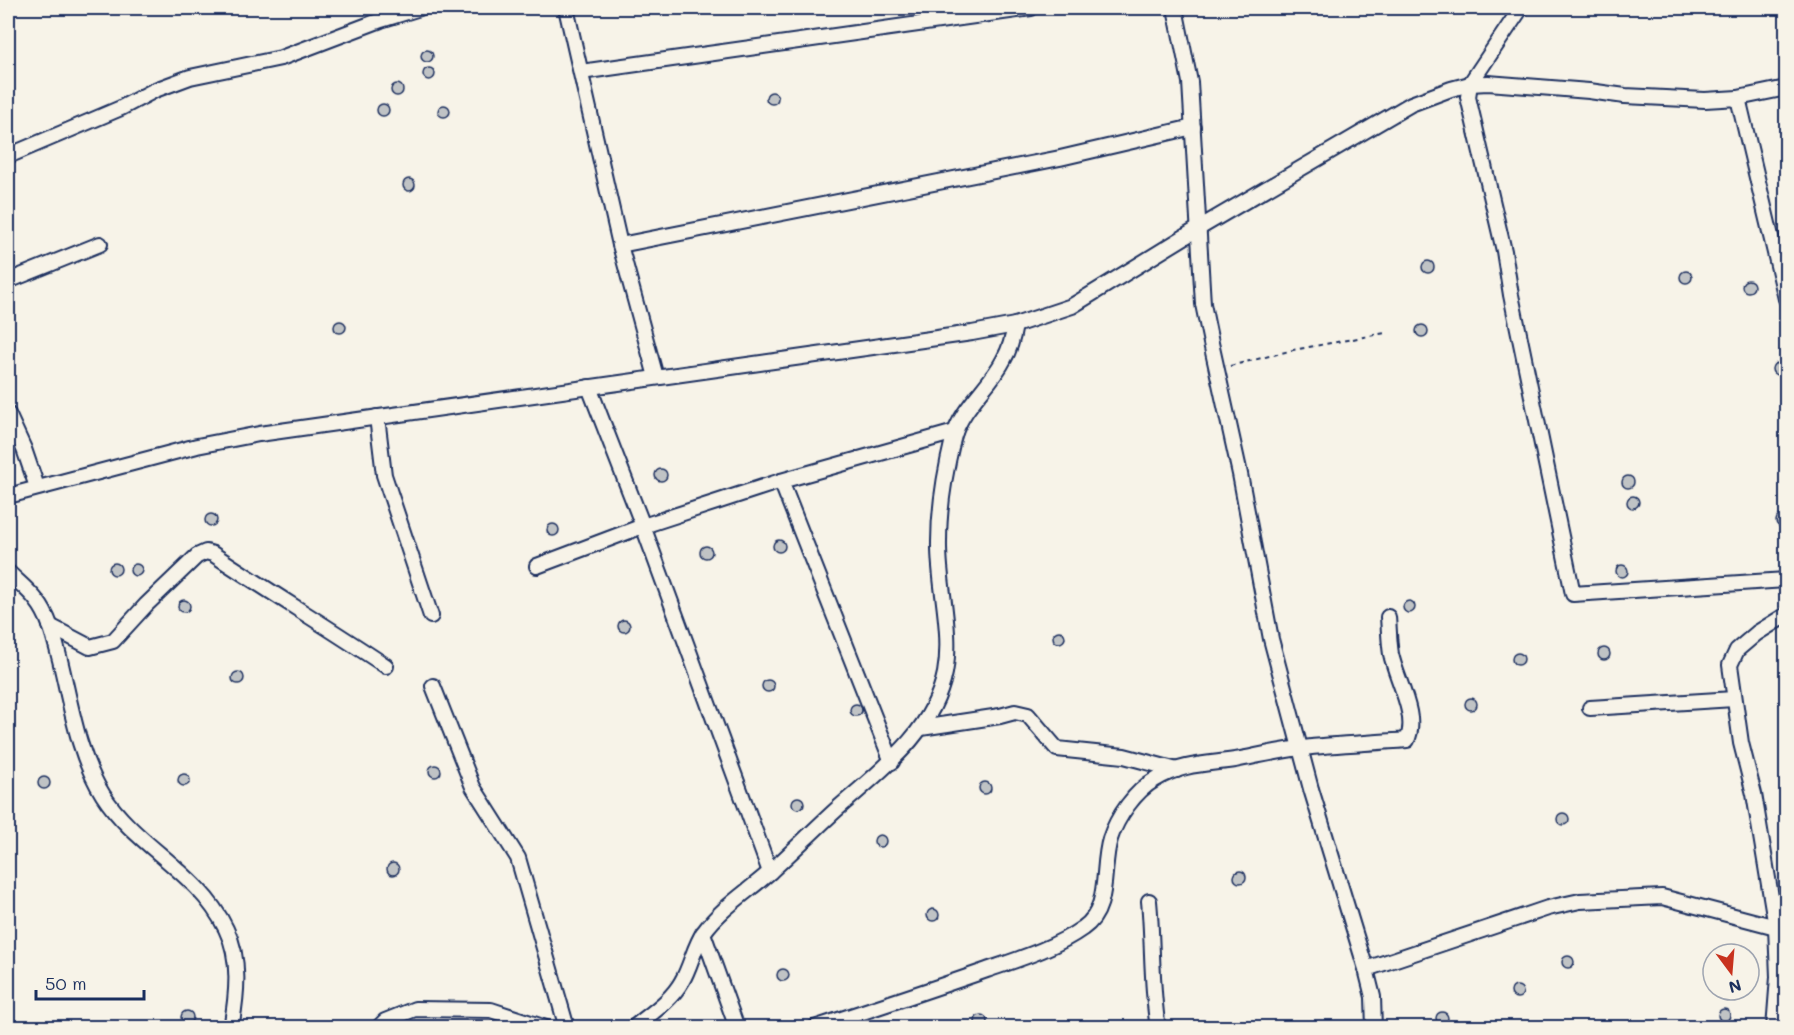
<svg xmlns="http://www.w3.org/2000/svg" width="1794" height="1035" font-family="Mali,sans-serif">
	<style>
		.building { fill: #c0c3c5; stroke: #1b2f5e; stroke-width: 1.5 }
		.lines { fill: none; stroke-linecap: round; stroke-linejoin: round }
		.minor-casing { stroke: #1b2f5e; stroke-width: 18 }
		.path { stroke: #1b2f5e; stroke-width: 2; stroke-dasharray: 4.5 4.5; stroke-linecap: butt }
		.minor { stroke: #f7f3e8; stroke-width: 14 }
	</style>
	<rect width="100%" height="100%" fill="#f7f3e8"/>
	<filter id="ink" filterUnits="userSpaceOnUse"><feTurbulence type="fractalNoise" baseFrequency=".0167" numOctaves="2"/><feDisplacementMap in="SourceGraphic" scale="12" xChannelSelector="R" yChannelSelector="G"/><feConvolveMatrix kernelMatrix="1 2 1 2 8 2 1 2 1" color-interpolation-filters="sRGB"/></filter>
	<g filter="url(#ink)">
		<g class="building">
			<circle cx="427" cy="56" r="6"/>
			<circle cx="429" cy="74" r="6"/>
			<circle cx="397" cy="90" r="6"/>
			<circle cx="772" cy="98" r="6"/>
			<circle cx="383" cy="110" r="6"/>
			<circle cx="444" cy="111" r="6"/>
			<circle cx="409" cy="185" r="6"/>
			<circle cx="1428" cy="267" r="6"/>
			<circle cx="1686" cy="277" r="6"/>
			<circle cx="1748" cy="286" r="6"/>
			<circle cx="340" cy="327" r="6"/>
			<circle cx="1422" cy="331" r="6"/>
			<circle cx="1778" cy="369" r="6"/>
			<circle cx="661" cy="475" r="6"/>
			<circle cx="1628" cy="482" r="6"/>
			<circle cx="1633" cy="502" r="6"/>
			<circle cx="211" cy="520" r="6"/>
			<circle cx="1782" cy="521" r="6"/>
			<circle cx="553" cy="530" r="6"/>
			<circle cx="779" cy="546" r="6"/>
			<circle cx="706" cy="552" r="6"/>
			<circle cx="115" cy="569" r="6"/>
			<circle cx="136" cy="570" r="6"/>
			<circle cx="1622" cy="571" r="6"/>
			<circle cx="184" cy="606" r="6"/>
			<circle cx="1409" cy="607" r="6"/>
			<circle cx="624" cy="626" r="6"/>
			<circle cx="1059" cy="637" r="6"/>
			<circle cx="1604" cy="654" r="6"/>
			<circle cx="1518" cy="659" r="6"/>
			<circle cx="238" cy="678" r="6"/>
			<circle cx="768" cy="686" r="6"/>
			<circle cx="1471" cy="704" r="6"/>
			<circle cx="856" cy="710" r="6"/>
			<circle cx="435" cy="771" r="6"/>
			<circle cx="184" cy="780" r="6"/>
			<circle cx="44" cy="783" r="6"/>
			<circle cx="985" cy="788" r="6"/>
			<circle cx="798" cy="803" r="6"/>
			<circle cx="1563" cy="819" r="6"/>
			<circle cx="880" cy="841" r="6"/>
			<circle cx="393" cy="869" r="6"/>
			<circle cx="1240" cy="877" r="6"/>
			<circle cx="933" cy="915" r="6"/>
			<circle cx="1568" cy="962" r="6"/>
			<circle cx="783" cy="975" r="6"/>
			<circle cx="1517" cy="992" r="6"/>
			<circle cx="1724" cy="1015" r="6"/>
			<circle cx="187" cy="1017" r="6"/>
			<circle cx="1442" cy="1018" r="6"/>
			<circle cx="981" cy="1021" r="6"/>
		</g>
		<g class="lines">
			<g class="minor-casing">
				<g id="minor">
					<polyline points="566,8 620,245 656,377"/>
					<polyline points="1175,8 1190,82 1203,304 1211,343 1240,474 1271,639 1311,789 1366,969 1373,997 1374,1028"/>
					<polyline points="1521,8 1470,84 1468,97 1504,251 1511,295 1573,594 1786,580"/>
					<polyline points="581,72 1031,8"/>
					<polyline points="1738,98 1786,299"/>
					<polyline points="8,156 121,108 155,90 190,77 281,58 381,20 420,8"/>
					<polyline points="620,245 1060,158 1193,127"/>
					<polyline points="8,281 100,244"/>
					<polyline points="589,387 643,526 770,872"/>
					<polyline points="8,414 24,449 37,487"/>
					<polyline points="377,417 384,475 431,616"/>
					<polyline points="781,481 892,762"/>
					<polyline points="8,496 197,446 259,434 972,333 1015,325 1072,306 1199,228 1411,104 1451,89 1470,84 1488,83 1589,91 1625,96 1705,100 1738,98 1786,88"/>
					<polyline points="537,566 643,526 781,481 955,432"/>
					<path d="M8 572C17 581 29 590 37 601 50 617 55 641 60 660 71 705 78 755 103 795 136 847 199 872 226 929 241 959 237 995 231 1028"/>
					<path d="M50 626 90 647 113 641 146 605 197 556 206 552 213 554C270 592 329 628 386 666"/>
					<polyline points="433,686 473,787 518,858 567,1028"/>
					<polyline points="1590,708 1734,699"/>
					<polyline points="921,728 1000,716 1015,712 1028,715 1057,749 1124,756 1177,770"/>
					<path d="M1149 901C1153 942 1151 987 1158 1028"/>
					<polyline points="703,933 737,1028"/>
					<polyline points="1366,969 1548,908 1580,901 1662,897 1776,927 1786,932"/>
					<polyline points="378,1028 385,1021 415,1009 491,1010 546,1028"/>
					<path d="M633 1028C650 1014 671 1001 682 981 691 966 694 946 704 932 722 907 749 891 771 871 793 851 815 829 837 809 880 771 933 733 945 673 953 630 938 585 939 542 939 508 945 472 953 439 961 407 990 387 1004 359 1010 349 1013 337 1015 325"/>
					<path d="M814 1028C872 1009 930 990 987 970 1019 959 1055 948 1083 928 1111 909 1101 868 1110 839 1117 817 1135 791 1156 779 1180 764 1208 764 1235 760 1257 756 1280 750 1302 748 1337 744 1372 743 1407 740 1419 717 1396 679 1391 654 1389 642 1389 629 1388 617"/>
					<polyline points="1774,1028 1778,977 1776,927 1754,794 1741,743 1730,665 1737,650 1757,633 1786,615"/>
				</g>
			</g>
			<polyline class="path" points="1230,366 1293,350 1385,333"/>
			<use href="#minor" class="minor"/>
		</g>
	</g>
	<rect width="1794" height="1035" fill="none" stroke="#f7f3e8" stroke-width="30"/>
	<rect x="15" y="15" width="1764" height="1005" fill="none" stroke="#1b2f5e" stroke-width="2" filter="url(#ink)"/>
	<g transform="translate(1731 972) rotate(164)"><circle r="28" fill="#f7f3e8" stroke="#9fa5b1" stroke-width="1.5"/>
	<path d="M0-4.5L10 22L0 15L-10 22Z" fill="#c8321e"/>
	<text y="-9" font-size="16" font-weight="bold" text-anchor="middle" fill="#1b2f5e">N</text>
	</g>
	<path d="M36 990v9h108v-9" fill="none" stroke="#1b2f5e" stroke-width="3"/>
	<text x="45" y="990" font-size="18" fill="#1b2f5e" stroke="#f7f3e8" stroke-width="4.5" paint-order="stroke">50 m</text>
</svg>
